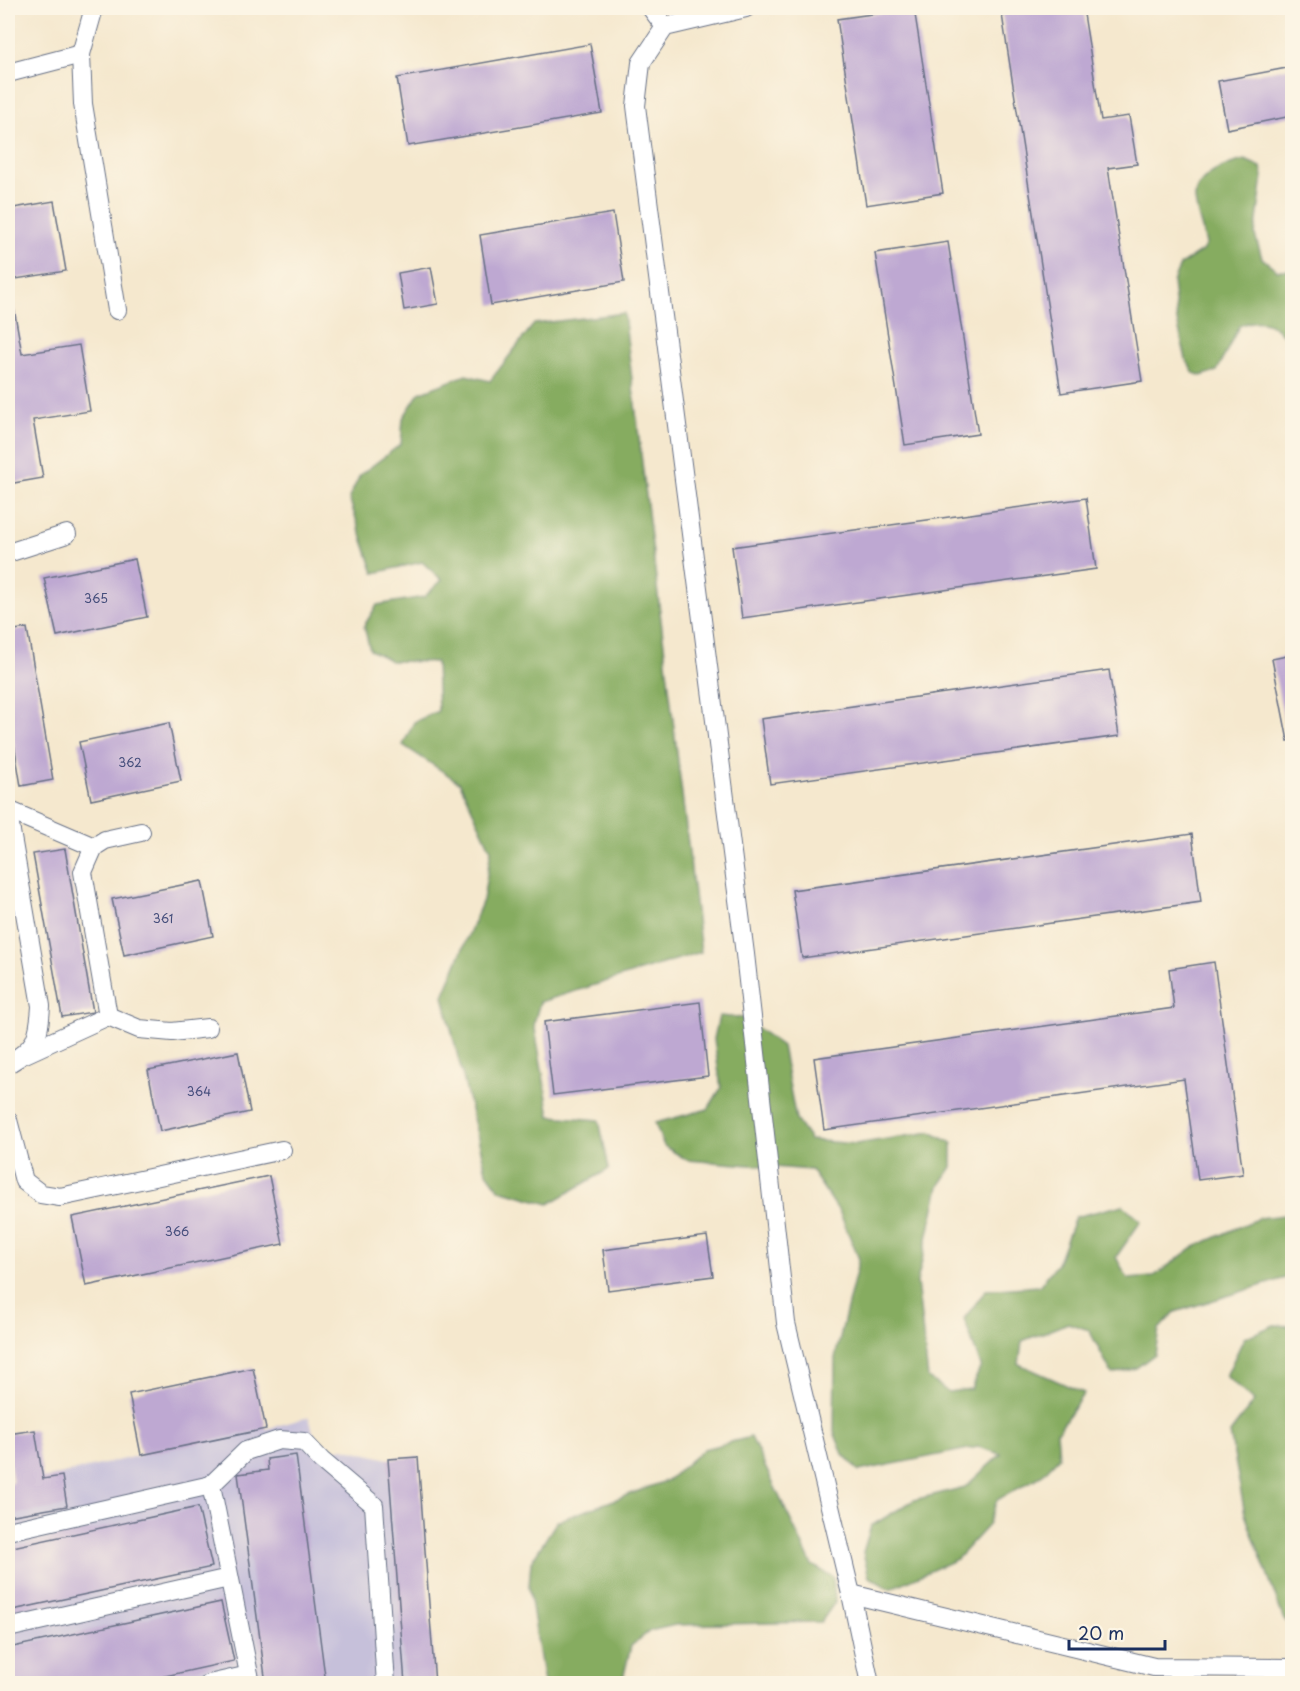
<svg xmlns="http://www.w3.org/2000/svg" width="1300" height="1691" font-family="'Playpen Sans',sans-serif">
	<style>
		.industrial { fill: #c6c0da }
		.forest { fill: #86ac61; stroke: #506e60; stroke-width: 1.5 }
		.building { fill: #bea8d2 }
		.lines { fill: none; stroke-linecap: round; stroke-linejoin: round }
		.service-casing { stroke: #677085; stroke-width: 20 }
		.service { stroke: #fff; stroke-width: 18 }
		.labels { text-anchor: middle; dominant-baseline: central; stroke-width: 4.5; stroke-linejoin: round; paint-order: stroke }
		.number-label { font-size: 12px; fill: #444d7b }
	</style>
	<rect width="100%" height="100%" fill="#fcf5e5"/>
	<filter id="ink" filterUnits="userSpaceOnUse"><feTurbulence type="fractalNoise" baseFrequency=".0167" numOctaves="2"/><feDisplacementMap in="SourceGraphic" scale="12" xChannelSelector="R" yChannelSelector="G"/><feConvolveMatrix kernelMatrix="1 2 1 2 8 2 1 2 1" color-interpolation-filters="sRGB"/></filter>
	<filter id="wash" filterUnits="userSpaceOnUse"><feTurbulence type="fractalNoise" baseFrequency=".008" numOctaves="4" result="noise"/><feDisplacementMap in="SourceGraphic" scale="24" xChannelSelector="R" yChannelSelector="G"/><feGaussianBlur stdDeviation="1.35" result="paint"/><feColorMatrix in="noise" values="0 0 0 0 0 0 0 0 0 0 0 0 0 0 0 0 0 1.4 0 .05"/><feComposite in="paint" operator="in"/></filter>
	<g filter="url(#wash)">
		<rect width="100%" height="100%" fill="#f5e8ce"/>
		<polygon class="industrial" points="309,1417 319,1454 343,1448 388,1459 405,1683 8,1684 8,1484 13,1483 8,1450 8,1434 35,1430 43,1479 141,1455 266,1429"/>
		<g class="forest">
			<path d="M1245 160 1261 167 1263 176 1255 235 1262 258 1277 270H1292V344C1274 325 1266 315 1239 326L1217 371 1201 376 1194 373 1186 359 1177 321 1173 282 1180 265 1202 251 1206 244C1204 233 1194 206 1195 197 1197 175 1227 164 1245 160Z"/>
			<polygon points="624,313 701,952 540,1002 534,1023 550,1116 599,1120 609,1169 549,1204 500,1190 486,1171 443,996 483,900 491,850 460,783 403,745 414,722 438,711 436,662 391,661 370,650 364,626 377,605 424,597 442,580 422,562 374,573 349,498 360,475 401,444 403,418 419,393 466,375 490,381 534,324"/>
			<polygon points="719,1016 743,1018 782,1046 796,1120 810,1140 856,1144 931,1132 952,1143 952,1167 939,1186 917,1282 928,1378 948,1392 971,1389 981,1366 964,1319 986,1290 1039,1286 1057,1264 1075,1217 1123,1205 1141,1221 1116,1257 1128,1279 1153,1277 1192,1248 1259,1218 1292,1214 1292,1276 1175,1312 1159,1329 1155,1354 1136,1368 1112,1374 1089,1330 1068,1323 1022,1341 1019,1364 1084,1393 1057,1432 1059,1457 1041,1476 997,1500 988,1525 957,1559 890,1589 869,1577 863,1552 871,1526 914,1500 965,1487 1001,1454 978,1447 859,1471 843,1454 834,1432 835,1358 859,1259 839,1211 811,1170 687,1160 664,1146 655,1123 708,1109 721,1088 714,1039"/>
			<polygon points="1274,1325 1292,1326 1292,1402 1291,1406 1292,1413 1292,1625 1284,1620 1245,1514 1230,1433 1254,1401 1226,1376 1244,1338"/>
			<polygon points="751,1437 812,1565 833,1577 835,1602 821,1622 675,1625 650,1631 631,1646 622,1683 544,1683 529,1587 531,1562 557,1521 668,1480 704,1449"/>
		</g>
		<g id="blocks">
			<g class="building">
				<polygon points="914,8 943,193 866,205 837,19"/>
				<polygon points="1001,8 1083,8 1101,120 1129,116 1137,164 1108,168 1142,381 1061,393"/>
				<polygon points="590,44 602,113 408,146 397,78"/>
				<polygon points="1292,67 1292,116 1227,129 1218,81"/>
				<polygon points="54,201 66,271 9,280 22,354 79,345 90,411 33,420 43,478 8,484 8,209"/>
				<polygon points="613,213 624,282 491,305 480,235"/>
				<polygon points="948,242 978,434 905,445 875,253"/>
				<polygon points="431,267 438,304 404,310 398,273"/>
				<polygon points="1086,498 1096,569 742,618 732,547"/>
				<polygon points="135,559 147,617 57,636 44,578"/>
				<polygon points="27,628 53,780 21,786 8,707 8,631"/>
				<polygon points="1292,655 1292,740 1288,741 1272,659"/>
				<polygon points="1109,670 1119,736 770,784 761,719"/>
				<polygon points="169,723 181,781 91,800 79,742"/>
				<polygon points="1192,834 1201,902 802,958 792,890"/>
				<polygon points="65,849 93,1012 62,1017 33,854"/>
				<polygon points="202,881 213,936 124,955 112,899"/>
				<polygon points="1214,962 1243,1174 1198,1180 1184,1079 824,1130 814,1058 1174,1008 1169,969"/>
				<polygon points="700,1002 708,1076 553,1095 544,1022"/>
				<polygon points="238,1052 250,1112 160,1131 148,1070"/>
				<polygon points="269,1176 283,1244 86,1286 72,1217"/>
				<polygon points="707,1236 713,1276 608,1290 603,1250"/>
				<polygon points="253,1368 266,1429 141,1455 129,1394"/>
				<polygon points="35,1430 43,1479 62,1476 67,1506 8,1516 8,1484 13,1484 8,1450 8,1434"/>
				<polygon points="296,1455 326,1684 266,1684 238,1474 268,1470 267,1459"/>
				<polygon points="418,1457 435,1684 405,1684 388,1459"/>
				<polygon points="198,1507 212,1567 8,1611 8,1548"/>
				<polygon points="221,1602 234,1661 129,1684 8,1684 8,1648"/>
			</g>
		</g>
	</g>
	<g filter="url(#ink)">
		<use href="#blocks" fill-opacity="0" stroke="#677085" stroke-width="1.5"/>
		<g class="lines">
			<g class="service-casing">
				<g id="service">
					<polyline points="651,8 665,27"/>
					<polyline points="746,8 665,27 641,63 636,106 745,954 786,1323 851,1594 870,1684"/>
					<polyline points="81,54 83,104 117,310"/>
					<polyline points="8,73 81,54 94,8"/>
					<polyline points="8,553 67,534"/>
					<polyline points="8,810 94,847"/>
					<path d="M8 814 41 1006C39 1038 36 1048 8 1064"/>
					<polyline points="108,1016 139,1029 172,1032 208,1028"/>
					<polyline points="25,1054 108,1016 83,872 94,847 105,840 141,832"/>
					<polyline points="8,1120 24,1181 41,1194 60,1197 282,1150"/>
					<polyline points="8,1531 211,1485"/>
					<polyline points="851,1594 1154,1667 1292,1668"/>
					<polyline points="8,1628 229,1578"/>
					<polyline points="209,1684 249,1675"/>
					<polyline points="251,1684 211,1485 246,1451 279,1440 304,1442 321,1460 374,1505 386,1684"/>
				</g>
			</g>
			<use href="#service" class="service"/>
		</g>
	</g>
	<g class="labels">
		<g class="number-label">
			<text x="96" y="598">365</text>
			<text x="130" y="762">362</text>
			<text x="163" y="918">361</text>
			<text x="199" y="1091">364</text>
			<text x="177" y="1231">366</text>
		</g>
	</g>
	<rect width="1300" height="1691" fill="none" stroke="#fcf5e5" stroke-width="30"/>
	<path d="M1069 1640v9h96v-9" fill="none" stroke="#1b2f5e" stroke-width="3"/>
	<text x="1078" y="1640" font-size="18" fill="#1b2f5e" stroke="#fcf5e5" stroke-width="4.5" paint-order="stroke">20 m</text>
</svg>
